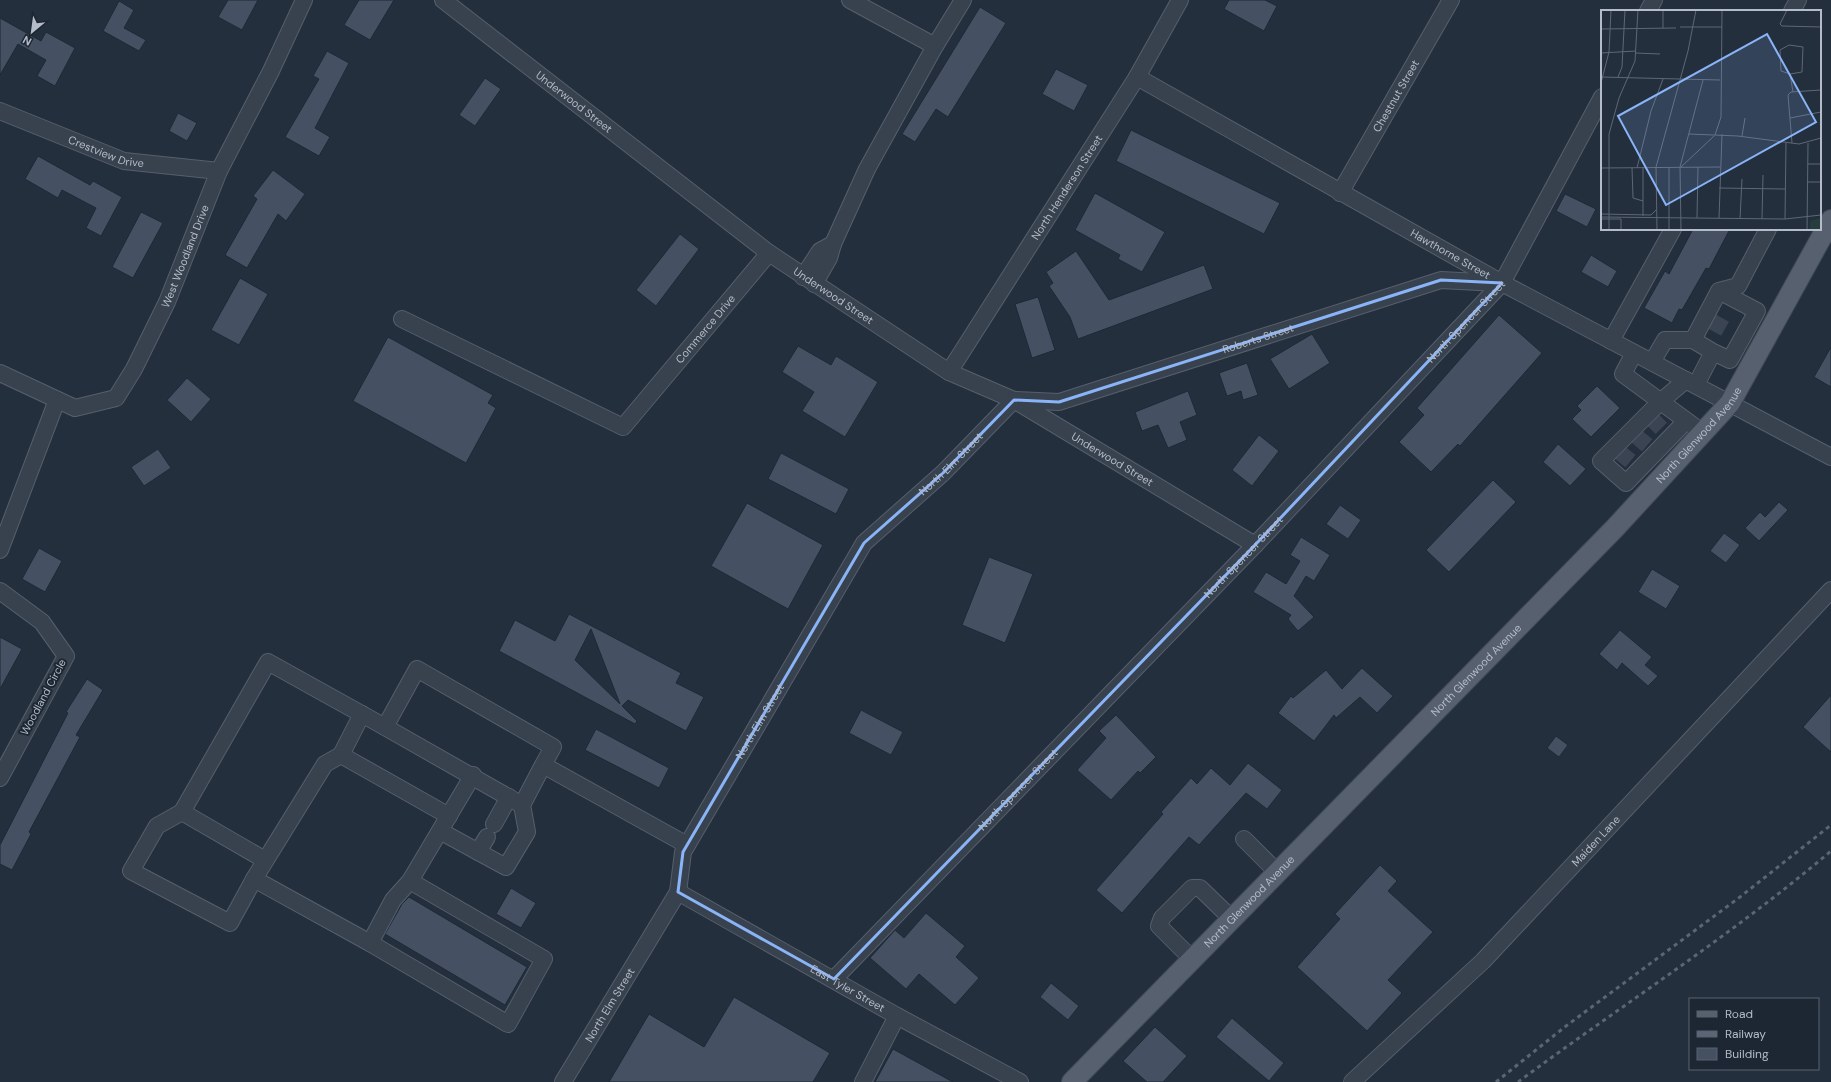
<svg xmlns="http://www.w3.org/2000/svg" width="1831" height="1082" font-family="'DM Sans',sans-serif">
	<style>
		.building { fill: #455162; stroke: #1f2835; fill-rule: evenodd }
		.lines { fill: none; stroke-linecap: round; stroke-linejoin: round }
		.minor-tunnel { stroke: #3a4453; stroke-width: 16; stroke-dasharray: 16 8; stroke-linecap: butt }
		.minor-casing { stroke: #565f6c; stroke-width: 18 }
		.major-casing { stroke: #414a57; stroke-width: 22 }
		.minor { stroke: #38414e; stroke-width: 16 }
		.major { stroke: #56606e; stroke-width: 20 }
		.rail { stroke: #5a6575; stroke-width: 3; stroke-dasharray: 4 4; stroke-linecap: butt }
		.marked { fill: none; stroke: #8ab4f8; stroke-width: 3; stroke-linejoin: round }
		.labels { text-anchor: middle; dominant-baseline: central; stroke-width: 4; stroke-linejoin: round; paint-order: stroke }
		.street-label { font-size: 11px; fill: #b4bcc9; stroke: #1d2633 }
		.inset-road { fill: none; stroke: #5e6776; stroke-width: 1 }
		.view { fill: #8ab4f8; fill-opacity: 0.15; stroke: #8ab4f8; stroke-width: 2 }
		.inset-edge { fill: none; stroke: #b4bcc9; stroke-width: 2 }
	</style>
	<rect width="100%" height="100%" fill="#242f3e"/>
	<g class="building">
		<polygon points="228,0 258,0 242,30 218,17"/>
		<polygon points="359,0 394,0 370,40 344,25"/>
		<polygon points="1229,0 1265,0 1277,6 1264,31 1224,9"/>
		<polygon points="119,1 134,10 124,28 146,40 139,51 103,31"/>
		<polygon points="980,7 1006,23 948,117 936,109 915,142 902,134"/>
		<polygon points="0,18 41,41 46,32 75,48 55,86 37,76 46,60 18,44 0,75"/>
		<polygon points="327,51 349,63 315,128 330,137 319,156 285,137 319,79 313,76"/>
		<polygon points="1056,69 1088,85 1074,111 1042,94"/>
		<polygon points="485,78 501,89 475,126 459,115"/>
		<polygon points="178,113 197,123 187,141 169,131"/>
		<polygon points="1131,130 1280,203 1264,234 1116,161"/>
		<polygon points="38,156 90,185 93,181 122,197 101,236 86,228 96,208 62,190 58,198 25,179"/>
		<polygon points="273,170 305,194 286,221 278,214 247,268 225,255 257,199 253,196"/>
		<polygon points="1095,193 1165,232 1142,272 1118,259 1120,255 1075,230"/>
		<polygon points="1565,194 1596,209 1587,227 1556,211"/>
		<polygon points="141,212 163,223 133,278 112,267"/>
		<polygon points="1693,229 1730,229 1709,269 1706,268 1682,310 1679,309 1672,323 1644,308 1665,271 1669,274"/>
		<polygon points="680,234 699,249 656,306 636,290"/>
		<polygon points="1076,251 1109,300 1204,265 1213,289 1078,339 1070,317 1049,286 1053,283 1046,272"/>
		<polygon points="1591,255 1617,271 1608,287 1581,272"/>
		<polygon points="240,278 268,294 239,345 211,330"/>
		<polygon points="1038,297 1055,350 1032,358 1015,304"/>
		<polygon points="1499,315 1542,353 1460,446 1458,444 1431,472 1399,442 1424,415 1417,408"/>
		<polygon points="1312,334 1330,363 1289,389 1270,359"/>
		<polygon points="388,337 493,395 488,403 496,408 466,463 353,401"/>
		<polygon points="798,346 831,365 836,356 878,382 845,437 802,411 814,392 782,372"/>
		<polygon points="1831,347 1831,387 1814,377"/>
		<polygon points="1247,363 1258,395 1243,400 1241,391 1227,396 1219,373"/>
		<polygon points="187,378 211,399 191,422 167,400"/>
		<polygon points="1597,386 1620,408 1591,437 1572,419 1581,410 1577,406"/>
		<polygon points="1188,391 1197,415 1180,422 1187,440 1168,448 1158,425 1142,431 1135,412"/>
		<polygon points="1259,435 1279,451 1252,486 1232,470"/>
		<polygon points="1558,444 1586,469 1570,486 1543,462"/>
		<polygon points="158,449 171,468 144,486 131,467"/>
		<polygon points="781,453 849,489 836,514 768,479"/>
		<polygon points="1493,480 1516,502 1449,572 1426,550"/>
		<polygon points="1779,502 1788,510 1759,541 1745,528 1760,512 1765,517"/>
		<polygon points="747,503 823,545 788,609 711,566"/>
		<polygon points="1340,505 1361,520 1348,539 1326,524"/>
		<polygon points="1724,533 1740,545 1726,563 1710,551"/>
		<polygon points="1301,537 1330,555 1314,581 1306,576 1294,596 1314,617 1298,631 1288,619 1291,615 1253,592 1266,572 1286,584 1300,561 1290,555"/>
		<polygon points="39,548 62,561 45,592 22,579"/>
		<polygon points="989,557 1033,574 1005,643 962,625"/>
		<polygon points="1652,569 1680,586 1666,609 1638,592"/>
		<path d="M569 614 681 673 676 683 704 697 686 731 628 700 622 706 637 721 635 724 499 651 515 620 555 641ZM591 629 620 704 575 660Z"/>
		<polygon points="1620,630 1652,657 1645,665 1658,676 1648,686 1622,663 1617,670 1599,654"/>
		<polygon points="0,637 22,649 0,689"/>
		<polygon points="1362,668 1393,696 1377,713 1360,697 1336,718 1334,715 1314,741 1278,713 1291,696 1293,698 1326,670 1342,689"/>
		<polygon points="87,679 103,690 76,735 80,737 29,832 31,834 12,870 0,864 0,845 68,713 66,712"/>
		<polygon points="1831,695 1831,752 1803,727"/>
		<polygon points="861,710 903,732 891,755 849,733"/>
		<polygon points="1116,715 1156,757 1140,773 1138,771 1111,800 1077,770 1106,738 1099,731"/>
		<polygon points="596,729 669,768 659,788 585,750"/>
		<polygon points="1556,736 1568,745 1559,757 1547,748"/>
		<polygon points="1248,763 1282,790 1267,809 1246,793 1199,845 1189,837 1122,913 1096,890 1163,814 1161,812 1191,778 1197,784 1211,768 1230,785"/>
		<polygon points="1380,865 1397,881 1388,891 1433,932 1388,980 1402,993 1367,1031 1297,967 1340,919 1335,914"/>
		<polygon points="511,888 536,903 521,928 496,914"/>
		<polygon points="409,897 527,967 505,1005 385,934 402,904"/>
		<polygon points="926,913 965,946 956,957 979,978 955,1005 919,974 906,989 870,958 895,930 904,938"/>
		<polygon points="1051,983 1079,1006 1068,1020 1040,997"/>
		<polygon points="734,997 830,1053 813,1082 609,1082 649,1014 704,1047"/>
		<polygon points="1232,1018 1284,1063 1269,1081 1216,1037"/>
		<polygon points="1155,1027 1187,1056 1163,1082 1147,1082 1123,1061"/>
		<polygon points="893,1049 953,1082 875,1082"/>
	</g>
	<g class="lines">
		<g class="minor-tunnel">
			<polyline points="1711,321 1731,332"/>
			<polyline points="1650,417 1665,432"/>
			<polyline points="1635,435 1649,447"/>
			<polyline points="1618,451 1634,464"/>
		</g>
		<g class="minor-casing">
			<g id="minor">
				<path id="s1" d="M443 0 769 253 949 372 1014 400 1255 545"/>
				<polyline points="850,0 935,46 963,0"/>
				<polyline points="1648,11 1654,0"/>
				<polyline points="1792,11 1798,0"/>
				<path id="s2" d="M1137 77 1502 283 1831 457"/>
				<path id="s3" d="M0 111 124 161 219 171"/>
				<path id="s4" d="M1340 193 1451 0"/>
				<polyline points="833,244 867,169 935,46"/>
				<polyline points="803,277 820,251 833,244 829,258 814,284"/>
				<polyline points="1719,291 1738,286 1768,229"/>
				<path id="s5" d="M402 319 623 427 769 253"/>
				<polyline points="1611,341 1673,229"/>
				<polyline points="1634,353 1623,374 1695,427"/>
				<polyline points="1652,362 1665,340 1693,340"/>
				<path id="s6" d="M949 372 1137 77 1180 0"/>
				<path id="s7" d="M0 373 75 408 116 398 134 369 167 302 219 171 271 71 304 0"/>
				<polyline points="1686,380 1660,402 1601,461 1626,483 1686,421"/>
				<polyline points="1696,385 1713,352 1730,360 1757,311 1719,291 1693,340 1713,352"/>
				<path id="s8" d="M1016 400 1059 402 1441 280 1498 283"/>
				<polyline points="0,550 57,400"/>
				<polyline points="0,591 42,622 66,656 0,778"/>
				<polyline points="341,755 362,714"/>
				<polyline points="543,765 553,747 417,669 385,727 522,805 543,765 687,845"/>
				<polyline points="182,812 157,826 131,871 230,923 254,879"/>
				<polyline points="494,824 509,797"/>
				<polyline points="440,831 506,867 527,832 522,805"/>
				<polyline points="1244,839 1277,872"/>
				<polyline points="478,852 487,837"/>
				<polyline points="265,860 182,812 268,662 385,727"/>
				<polyline points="410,881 544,959 508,1024 370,943 393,900 410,881 473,775"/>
				<path id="s9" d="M678 892 897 1016 1020 1082"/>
				<polyline points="370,943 254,879 325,764 341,755 449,816"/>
				<polyline points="1192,959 1159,926 1162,918 1192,888 1200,888 1232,919"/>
				<path id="s10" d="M834 979 1255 545 1502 283 1602 97"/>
				<path id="s11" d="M563 1082 678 892 683 852 864 543 943 473 1014 400"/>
				<polyline points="863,1082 897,1016"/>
				<path id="s12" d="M1352 1082 1483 961 1831 590"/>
			</g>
		</g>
		<g class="major-casing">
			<g id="major">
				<path id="s13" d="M1072 1082 1615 528 1730 403 1831 220"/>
			</g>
		</g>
		<use href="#minor" class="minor"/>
		<use href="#major" class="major"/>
		<g class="rail">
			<polyline points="1496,1082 1566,1026 1740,897 1831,825"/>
			<path d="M1518 1082C1622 1005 1732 935 1831 851"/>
		</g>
	</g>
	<path class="marked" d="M1441 280 1502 283 1255 545 834 979 678 892 683 852 864 543 943 473 1014 400 1059 402Z"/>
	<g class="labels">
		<g class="street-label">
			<text stroke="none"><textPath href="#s4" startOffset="112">Chestnut Street</textPath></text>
			<text stroke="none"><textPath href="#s1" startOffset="166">Underwood Street</textPath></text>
			<text stroke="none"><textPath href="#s3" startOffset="114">Crestview Drive</textPath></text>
			<text stroke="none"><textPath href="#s6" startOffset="219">North Henderson Street</textPath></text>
			<text stroke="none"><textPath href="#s2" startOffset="360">Hawthorne Street</textPath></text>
			<text stroke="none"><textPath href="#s7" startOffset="283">West Woodland Drive</textPath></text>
			<text stroke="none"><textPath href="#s1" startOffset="490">Underwood Street</textPath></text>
			<text stroke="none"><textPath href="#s10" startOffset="912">North Spencer Street</textPath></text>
			<text stroke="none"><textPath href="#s5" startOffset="374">Commerce Drive</textPath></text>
			<text stroke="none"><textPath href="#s8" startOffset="252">Roberts Street</textPath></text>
			<text stroke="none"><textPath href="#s13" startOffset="901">North Glenwood Avenue</textPath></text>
			<text stroke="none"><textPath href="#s1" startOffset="814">Underwood Street</textPath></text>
			<text stroke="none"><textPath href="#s11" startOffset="738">North Elm Street</textPath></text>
			<text stroke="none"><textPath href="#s10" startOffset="588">North Spencer Street</textPath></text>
			<text stroke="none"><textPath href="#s13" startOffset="577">North Glenwood Avenue</textPath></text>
			<text transform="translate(43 697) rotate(-62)">Woodland Circle</text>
			<text stroke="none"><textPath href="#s11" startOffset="414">North Elm Street</textPath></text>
			<text stroke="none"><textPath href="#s10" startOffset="264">North Spencer Street</textPath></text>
			<text stroke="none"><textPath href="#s12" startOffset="343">Maiden Lane</textPath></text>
			<text stroke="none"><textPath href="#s13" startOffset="253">North Glenwood Avenue</textPath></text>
			<text stroke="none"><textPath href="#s9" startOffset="195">East Tyler Street</textPath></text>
			<text stroke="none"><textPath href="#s11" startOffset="90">North Elm Street</textPath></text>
		</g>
	</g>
	<g transform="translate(1601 10)">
		<rect width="220" height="220" fill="#242f3e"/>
		<path d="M220 208V220H209V211Z" fill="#263c3f"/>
		<path class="inset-road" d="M62 0V18M186 0 179 14 181 16 220 17M79 17H121M0 19 75 18M188 35 202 37 201 62 189 64 180 61 179 40ZM0 43 35 41M35 43 59 44M189 64 192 82M0 67 119 70M17 67 21 57 24 0M0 73 8 42 10 0M189 108 220 102M88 124 137 126 198 134 220 128M114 125 120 107 121 0M141 126 144 108M191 133 187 85 190 82 220 80M207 154H220M42 157V206M68 157V220M80 157 113 126M0 158 119 157M31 158 32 188 42 191M36 158 50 101 62 69M206 172H220M118 178 184 179M0 204 50 205 55 200M0 207 184 209 220 205M96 208 97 157M118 208 121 124M0 209H20V220M139 209 141 169M161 209 162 165M184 209 185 133M8 220V124L18 88 34 51 37 0M56 220 55 157 87 41 95 0M80 220 79 157 102 70M206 220 207 133"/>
		<path class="view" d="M166 24 215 112 65 195 17 106Z"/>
		<rect width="220" height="220" class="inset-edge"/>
	</g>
	<rect x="1689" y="998" width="130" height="72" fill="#1d2633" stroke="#59626f"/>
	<rect x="1697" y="1011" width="20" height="6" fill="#56606e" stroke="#59626f"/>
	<text x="1725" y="1018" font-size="12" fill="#b4bcc9">Road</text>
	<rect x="1697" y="1031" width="20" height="6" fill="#5a6575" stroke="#59626f"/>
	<text x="1725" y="1038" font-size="12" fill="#b4bcc9">Railway</text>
	<rect x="1697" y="1048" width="20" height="12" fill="#455162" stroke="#59626f"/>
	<text x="1725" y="1058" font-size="12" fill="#b4bcc9">Building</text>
	<g transform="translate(32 32) rotate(209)" stroke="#1d2633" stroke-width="3" paint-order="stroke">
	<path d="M0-3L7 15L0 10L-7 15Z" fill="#b4bcc9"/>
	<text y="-6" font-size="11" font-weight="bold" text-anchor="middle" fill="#b4bcc9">N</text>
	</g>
</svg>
